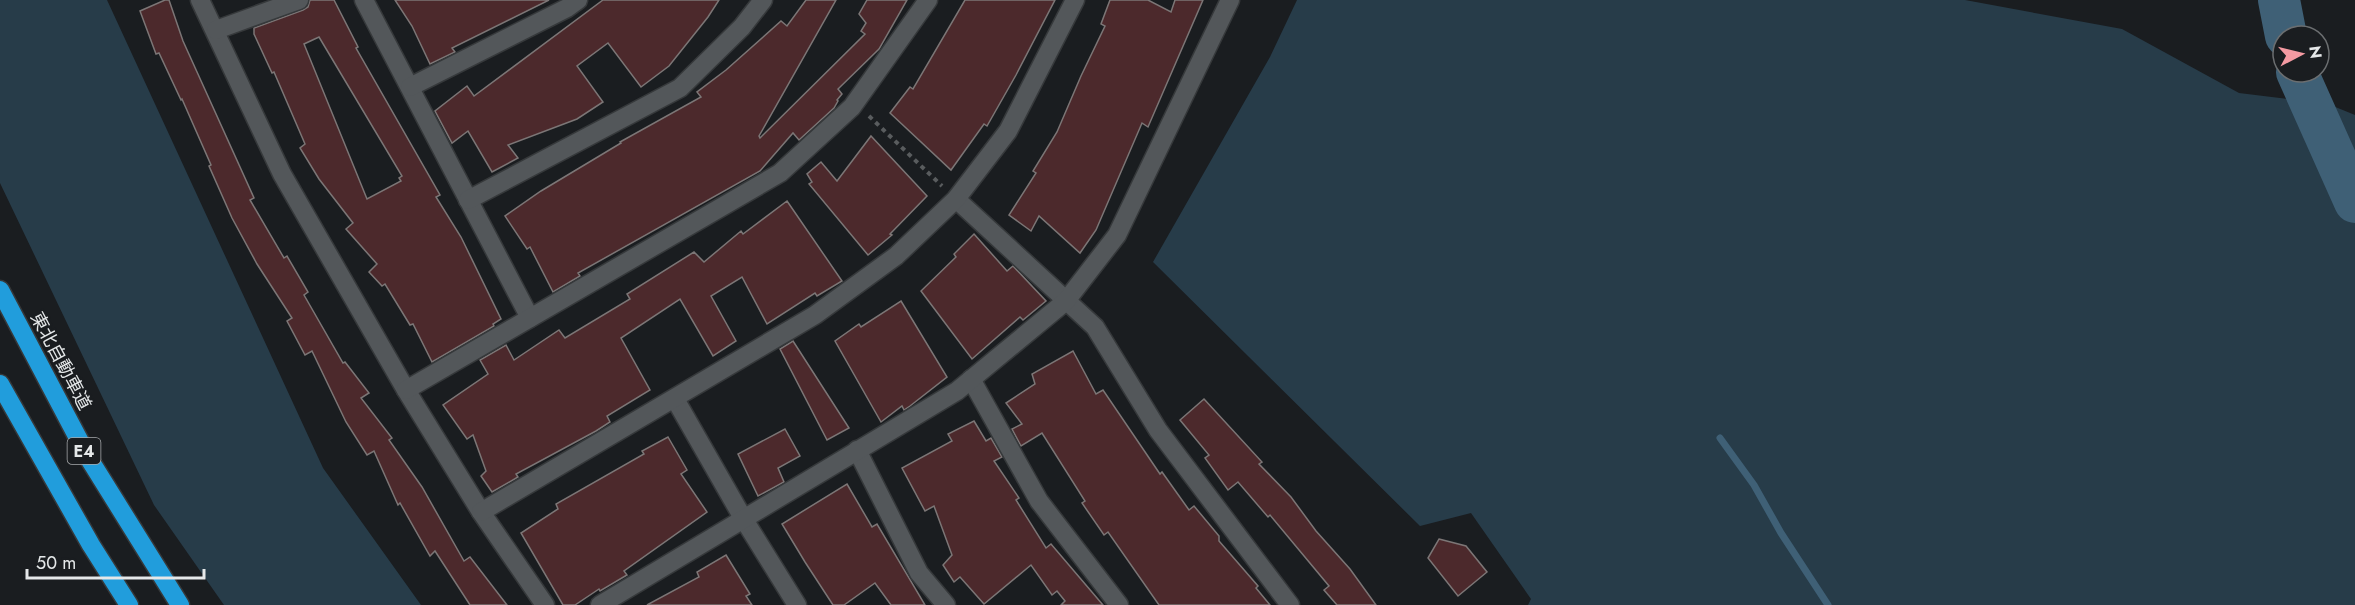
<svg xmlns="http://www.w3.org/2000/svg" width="2355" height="605" font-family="Jost,'Noto Sans JP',sans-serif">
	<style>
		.green { fill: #273c49 }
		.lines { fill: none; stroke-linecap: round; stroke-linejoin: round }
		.stream { stroke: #3f6076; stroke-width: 7 }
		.river { stroke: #3f6076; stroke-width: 42 }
		.building { fill: #4c292c; stroke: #7c7676; stroke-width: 1.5; fill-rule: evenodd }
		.street-casing { stroke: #36393b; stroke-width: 21 }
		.highway-casing { stroke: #36393b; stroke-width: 21 }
		.path { stroke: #595c5e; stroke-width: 4; stroke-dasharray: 4.5 4.5; stroke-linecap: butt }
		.street { stroke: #53575a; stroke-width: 18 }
		.highway { stroke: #219ddc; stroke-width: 18 }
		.labels { text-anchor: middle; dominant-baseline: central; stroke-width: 4.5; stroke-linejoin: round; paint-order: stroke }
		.shield { fill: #1a1d20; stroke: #a8abad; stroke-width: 1.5 }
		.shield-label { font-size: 16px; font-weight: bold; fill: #e5e8e9 }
		.street-label { font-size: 18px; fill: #e5e8e9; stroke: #1a1d20 }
	</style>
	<rect width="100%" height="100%" fill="#1a1d20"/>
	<g class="green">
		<polygon points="0,0 107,0 323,468 421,605 224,605 154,505 0,183"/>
		<polygon points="1297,0 1965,0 2122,29 2239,93 2328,104 2355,115 2355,605 1528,605 1531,599 1471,513 1420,526 1153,262 1270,57"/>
	</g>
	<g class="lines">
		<polyline class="stream" points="1720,438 1754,485 1781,533 1828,605"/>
		<g class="river">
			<polyline points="2279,0 2286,36"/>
			<polyline points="2297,72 2355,202"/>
		</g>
	</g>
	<g class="building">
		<polygon points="165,0 169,0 183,41 254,198 250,200 284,258 287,256 308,292 304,295 343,363 345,362 369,393 361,398 392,438 389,440 422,487 464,561 470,557 507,605 470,605 435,551 430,556 400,503 398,505 374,451 367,455 346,422 312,351 305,355 287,321 292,318 257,264 232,218 209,166 211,165 182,99 181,100 159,53 156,54 140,11"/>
		<path d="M310 0H334L358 47 356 48 440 195 436 197 461 237 501 319 493 324 494 326 432 362 413 324 410 325 385 284 382 286 369 272 377 264 346 229 353 223 319 179 300 148 305 144 274 72 272 73 254 34V28L303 10 308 7ZM319 37 402 176 399 178 401 181 367 199 304 44Z"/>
		<polygon points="395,0 549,0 452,48 455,52 430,64 412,26"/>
		<polygon points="603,0 719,0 708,17 669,66 641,87 608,43 577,66 603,102 577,119 508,145 518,158 492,172 468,131 452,143 435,111 467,86 474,96"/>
		<polygon points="806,0 836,0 759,136 760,138 865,34 861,31 866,23 859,14 867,0 907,0 879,49 838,89 842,94 837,100 838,101 834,108 799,140 793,133 760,171 578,273 580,276 553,292 530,247 527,249 505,216 541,191 621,143 620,142 701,97 697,92 726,70 781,21 787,26"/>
		<polygon points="965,0 1055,0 1016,75 987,126 984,124 951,170 890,113 910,87 913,89"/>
		<polygon points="1110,0 1148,0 1171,12 1175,0 1203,0 1148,127 1142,123 1096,230 1080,253 1039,216 1031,231 1009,215 1036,173 1033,171 1057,132 1081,76 1105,26 1101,24"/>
		<polygon points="871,136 927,196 890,234 892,235 868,255 809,184 812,182 807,174 821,162 837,181"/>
		<polygon points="787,201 842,281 817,296 815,293 767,324 742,277 711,296 736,341 713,356 680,299 621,338 650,390 607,416 610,422 596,431 516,474 518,477 492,492 481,476 486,471 473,435 467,439 443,405 488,374 480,360 506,345 514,360 559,330 565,338 630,299 627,294 694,252 704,262 741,231 743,234"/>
		<polygon points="974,234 1007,271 1013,266 1046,301 1023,320 1020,317 972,359 921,291 956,257 954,254"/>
		<polygon points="901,301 947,377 910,406 904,410 902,406 881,422 835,341 859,324 861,327"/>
		<polygon points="793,341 849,428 827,440 780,349"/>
		<polygon points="1073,351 1096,394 1103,390 1160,474 1162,472 1189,510 1194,506 1219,536 1219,541 1258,586 1256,588 1270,605 1159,605 1108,532 1104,535 1082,503 1085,501 1042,433 1021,446 1012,429 1022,424 1006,403 1035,384 1032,374"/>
		<polygon points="1204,399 1262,462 1259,464 1291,497 1316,531 1350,569 1376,605 1337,605 1324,590 1329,586 1270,515 1268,517 1238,482 1228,490 1205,458 1209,455 1180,420"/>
		<polygon points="974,421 986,441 991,438 1002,457 994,461 1019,498 1016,500 1046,548 1051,544 1103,605 1061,605 1065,601 1057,591 1052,595 1031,565 984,604 960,577 954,582 943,565 952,555 934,506 925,511 902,468 952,441 948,434"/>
		<polygon points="785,429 800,456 778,468 784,482 758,496 738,454"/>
		<polygon points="668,437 687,470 681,474 707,512 624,571 627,575 600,591 599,589 575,605 563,605 521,533 558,509 556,504 644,454 642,451"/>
		<polygon points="847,484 872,527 877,524 925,605 891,605 875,583 844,605 833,605 805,562 782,524"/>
		<polygon points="1439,539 1466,546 1487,572 1458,596 1428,558"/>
		<polygon points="726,555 750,594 746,596 752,605 647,605 699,577 697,572"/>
	</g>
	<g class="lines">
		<g class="street-casing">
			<g id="street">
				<polyline points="200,0 282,174 406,390 481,512 545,605"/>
				<polyline points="364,0 530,318"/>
				<polyline points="216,30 299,0"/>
				<polyline points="410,87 567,8 578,0"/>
				<polyline points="956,199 1095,327 1158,430 1290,605"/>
				<polyline points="468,200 680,88 742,27 763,0"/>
				<polyline points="971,379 1039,501 1119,605"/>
				<polyline points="406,390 780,173 852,107 928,0"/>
				<polyline points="675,399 743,518 797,605"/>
				<polyline points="857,450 919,573 946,605"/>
				<polyline points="481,512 815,315 896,256 956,199 1008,131 1075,0"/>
				<polyline points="600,605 957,391 1066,301 1117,235 1230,0"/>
			</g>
		</g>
		<g class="highway-casing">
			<g id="highway">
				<polyline points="0,290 88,457 180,605"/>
				<polyline points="0,384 91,545 129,605"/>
			</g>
		</g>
		<polyline class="path" points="869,116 942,186"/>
		<use href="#street" class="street"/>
		<use href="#highway" class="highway"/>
	</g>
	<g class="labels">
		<rect class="shield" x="67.5" y="438" width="33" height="26" rx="4.5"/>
		<g class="shield-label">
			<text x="84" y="451">E4</text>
		</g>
		<g class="street-label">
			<text transform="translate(61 361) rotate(62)">東北自動車道</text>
		</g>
	</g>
	<g transform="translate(2301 54) rotate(83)"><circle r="28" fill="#1a1d20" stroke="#6b6e70" stroke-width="1.5"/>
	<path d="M0-4.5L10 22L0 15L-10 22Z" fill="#f49aa2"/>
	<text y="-9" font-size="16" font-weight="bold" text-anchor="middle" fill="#e5e8e9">N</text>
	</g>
	<path d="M27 569v9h177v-9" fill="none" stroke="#e5e8e9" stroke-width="3"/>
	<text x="36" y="569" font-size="18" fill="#e5e8e9" stroke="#1a1d20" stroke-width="4.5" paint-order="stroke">50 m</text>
</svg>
